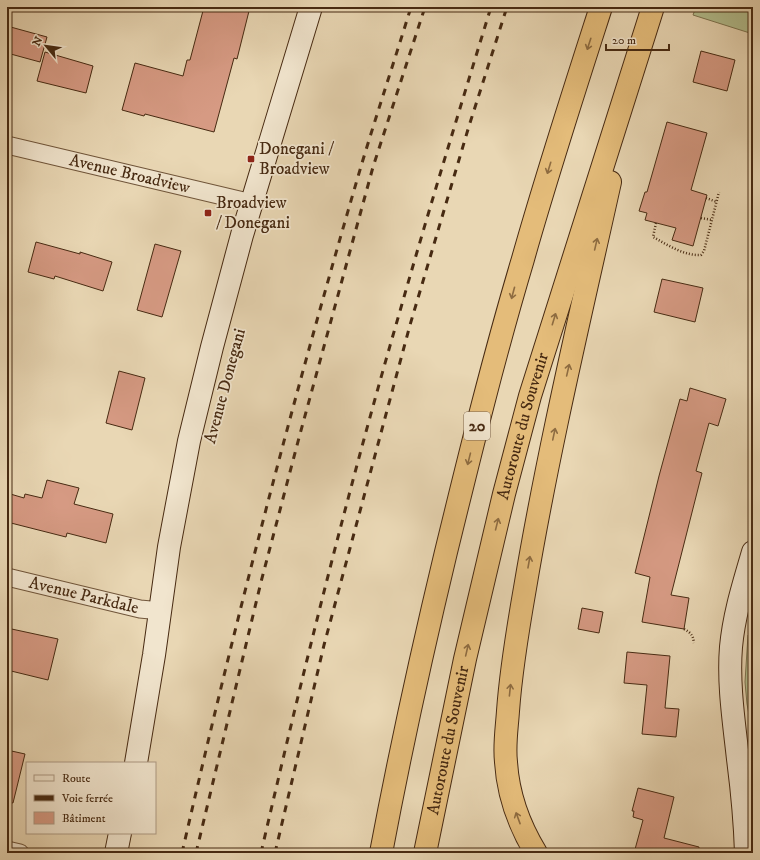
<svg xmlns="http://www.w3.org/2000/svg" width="760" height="860" font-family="'IM FELL DW Pica',serif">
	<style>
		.green { fill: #b3bf8f; stroke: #7d7450 }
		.building { fill: #d69a83; stroke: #472a12 }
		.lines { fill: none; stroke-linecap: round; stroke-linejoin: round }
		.street-casing { stroke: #70553a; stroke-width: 19 }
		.secondary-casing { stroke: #472a12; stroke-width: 24 }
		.highway-casing { stroke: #472a12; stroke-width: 24 }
		.path { stroke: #472a12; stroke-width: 2.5; stroke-dasharray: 1 2; stroke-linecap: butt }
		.street { stroke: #f1e5ce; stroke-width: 17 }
		.secondary { stroke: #f1e5ce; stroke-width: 22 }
		.highway { stroke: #e4bc7a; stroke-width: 22 }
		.rail { stroke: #472a12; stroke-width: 3; stroke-dasharray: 7 7; stroke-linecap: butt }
		.oneway { stroke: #8e6c41 }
		.poi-dot { fill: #8f2418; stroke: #f1e5ce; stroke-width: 1.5 }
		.labels { text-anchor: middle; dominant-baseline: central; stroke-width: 3.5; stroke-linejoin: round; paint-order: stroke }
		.shield { fill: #f1e5ce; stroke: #7a624a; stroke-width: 1 }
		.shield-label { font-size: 16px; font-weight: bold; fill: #472a12 }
		.poi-label { font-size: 17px; fill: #472a12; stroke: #f1e5ce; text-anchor: start }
		.street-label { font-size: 17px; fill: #472a12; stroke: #f1e5ce }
	</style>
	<rect width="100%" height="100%" fill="#e9d7b4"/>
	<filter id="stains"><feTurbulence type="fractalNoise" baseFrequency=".005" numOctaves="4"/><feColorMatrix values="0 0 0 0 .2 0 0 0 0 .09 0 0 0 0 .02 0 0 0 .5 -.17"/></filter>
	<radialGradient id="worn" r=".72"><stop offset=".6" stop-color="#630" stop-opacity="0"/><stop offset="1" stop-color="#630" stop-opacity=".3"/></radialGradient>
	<g class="green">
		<polygon points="696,7 753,7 753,34 693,15"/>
		<polygon points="753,634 753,736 747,704 745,682 748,635"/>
	</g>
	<g class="building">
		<polygon points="204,7 250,7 237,59 234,58 214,132 145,114 144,116 122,110 135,63 183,76 187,60 190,60"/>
		<polygon points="7,26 47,37 40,62 7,53"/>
		<polygon points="701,51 735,60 727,91 693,82"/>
		<polygon points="45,52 93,66 86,93 37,81"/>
		<polygon points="667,122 707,133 691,190 707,195 693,246 672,240 676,228 645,220 647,213 639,211 645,192 647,192"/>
		<polygon points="36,242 80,254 80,252 112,262 103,291 55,276 54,279 28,272"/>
		<polygon points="155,244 181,251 162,317 137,310"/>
		<polygon points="662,279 703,288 695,322 654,312"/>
		<polygon points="119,371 145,378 132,430 106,423"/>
		<polygon points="690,388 726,399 718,426 709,423 696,471 702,473 671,595 689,598 684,629 642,622 650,577 635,573 659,476 680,399 687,401"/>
		<polygon points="47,480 79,488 74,504 113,514 106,543 67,533 66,537 7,522 7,493 24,498 25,494 42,498"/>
		<polygon points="582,608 603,612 599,633 578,629"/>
		<polygon points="7,628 58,639 48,680 7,670"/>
		<polygon points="627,652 670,656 665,708 679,709 676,737 642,734 647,685 624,683"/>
		<polygon points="7,750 25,754 13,803 7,802"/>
		<polygon points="638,788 674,797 664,838 699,847 699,853 634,853 643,820 633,817 634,811 632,811"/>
	</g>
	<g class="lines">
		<g class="street-casing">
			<g id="street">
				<path id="s1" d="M7 145 252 203"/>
				<path id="s2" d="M7 577 140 609 161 611"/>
				<polyline points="7,850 20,853"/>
			</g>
		</g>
		<g class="secondary-casing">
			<g id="secondary">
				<polyline points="136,763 154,655 169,547 189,441 212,347 242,235 311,7"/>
				<polyline points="116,853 120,833"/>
				<path d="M746 853C745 821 742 790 738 759 734 722 728 684 731 647 734 614 744 583 753 552"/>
			</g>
		</g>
		<g class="highway-casing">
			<g id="highway">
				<path d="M381 853C400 752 422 652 446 552 470 454 494 356 523 259 547 174 574 91 601 7"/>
				<path id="s3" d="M425 853 465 659 504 494 530 396 653 7"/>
				<path d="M536 853C519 825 508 795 506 762 504 745 507 727 508 711 511 669 518 628 525 588 548 451 580 317 610 182"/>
			</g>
		</g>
		<g class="path">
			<polyline points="706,198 717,202"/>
			<polyline points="701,218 712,220"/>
			<path d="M656 223 653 237C668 245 684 256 701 255L704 251 719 192"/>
			<path d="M684 629C691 633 693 635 694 643"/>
		</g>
		<use href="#street" class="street"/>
		<use href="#secondary" class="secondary"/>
		<use href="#highway" class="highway"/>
		<g class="rail">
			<path d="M182 853C235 621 295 391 362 163 378 110 395 59 411 7"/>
			<polyline points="196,853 261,582 300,434 373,167 425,7"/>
			<path d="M261 853C303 671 348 490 400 311 429 209 460 108 491 7"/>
			<polyline points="275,853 324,645 410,325 469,126 507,7"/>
		</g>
	</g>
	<defs><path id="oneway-shaft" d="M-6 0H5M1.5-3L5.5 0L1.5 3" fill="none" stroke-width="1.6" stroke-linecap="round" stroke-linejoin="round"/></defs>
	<g class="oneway">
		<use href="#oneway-shaft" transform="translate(589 44) rotate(108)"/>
		<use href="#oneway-shaft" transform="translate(549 168) rotate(107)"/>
		<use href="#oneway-shaft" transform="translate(596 244) rotate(-77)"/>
		<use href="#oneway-shaft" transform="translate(513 293) rotate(105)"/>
		<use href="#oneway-shaft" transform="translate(554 319) rotate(-73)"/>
		<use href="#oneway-shaft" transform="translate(568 370) rotate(-77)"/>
		<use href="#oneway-shaft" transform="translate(554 434) rotate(-78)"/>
		<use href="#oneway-shaft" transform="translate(469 459) rotate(104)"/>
		<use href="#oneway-shaft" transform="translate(497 524) rotate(-76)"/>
		<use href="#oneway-shaft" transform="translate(529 562) rotate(-80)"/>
		<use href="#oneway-shaft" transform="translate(467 650) rotate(-77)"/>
		<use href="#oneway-shaft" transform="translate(510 690) rotate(-84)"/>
		<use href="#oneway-shaft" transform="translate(518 818) rotate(-110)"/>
	</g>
	<g class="poi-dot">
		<rect x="247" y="155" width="8" height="8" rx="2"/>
		<rect x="204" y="209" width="8" height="8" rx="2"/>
	</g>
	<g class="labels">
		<rect class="shield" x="464" y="412" width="26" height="28" rx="3"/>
		<g class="shield-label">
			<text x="477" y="426">20</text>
		</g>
		<g class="poi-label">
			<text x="259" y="149">Donegani /<tspan x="259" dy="20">Broadview</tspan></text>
			<text x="216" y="203">Broadview<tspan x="216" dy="20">/ Donegani</tspan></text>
		</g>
		<g class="street-label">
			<text stroke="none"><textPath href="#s1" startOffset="126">Avenue Broadview</textPath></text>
			<text transform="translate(225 386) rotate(-75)">Avenue Donegani</text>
			<text stroke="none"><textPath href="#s3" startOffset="438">Autoroute du Souvenir</textPath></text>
			<text stroke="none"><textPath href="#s2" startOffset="79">Avenue Parkdale</textPath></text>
			<text stroke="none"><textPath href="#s3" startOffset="115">Autoroute du Souvenir</textPath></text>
		</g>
	</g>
	<rect width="760" height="860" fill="none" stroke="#e9d7b4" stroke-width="24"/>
	<rect x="8" y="8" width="744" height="844" fill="none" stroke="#472a12" stroke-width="2"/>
	<rect x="12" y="12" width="736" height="836" fill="none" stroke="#472a12"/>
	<rect x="26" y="762" width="130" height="72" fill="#f1e5ce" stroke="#ad9a83"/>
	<rect x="34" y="775" width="20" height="6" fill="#f1e5ce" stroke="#ad9a83"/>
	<text x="62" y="782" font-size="12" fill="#472a12">Route</text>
	<rect x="34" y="795" width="20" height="6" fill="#472a12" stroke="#ad9a83"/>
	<text x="62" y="802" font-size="12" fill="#472a12">Voie ferrée</text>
	<rect x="34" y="812" width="20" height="12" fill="#d69a83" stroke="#ad9a83"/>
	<text x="62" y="822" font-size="12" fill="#472a12">Bâtiment</text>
	<g transform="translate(46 46) rotate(299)" stroke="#f1e5ce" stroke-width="3" paint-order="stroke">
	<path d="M0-3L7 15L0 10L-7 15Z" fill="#472a12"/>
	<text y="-6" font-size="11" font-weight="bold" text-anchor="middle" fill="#472a12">N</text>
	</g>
	<path d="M606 44v6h63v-6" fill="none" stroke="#472a12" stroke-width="2"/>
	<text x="612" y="44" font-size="12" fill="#472a12" stroke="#f1e5ce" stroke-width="3" paint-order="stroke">20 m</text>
	<rect width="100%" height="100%" filter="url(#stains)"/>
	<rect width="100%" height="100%" fill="url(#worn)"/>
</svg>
